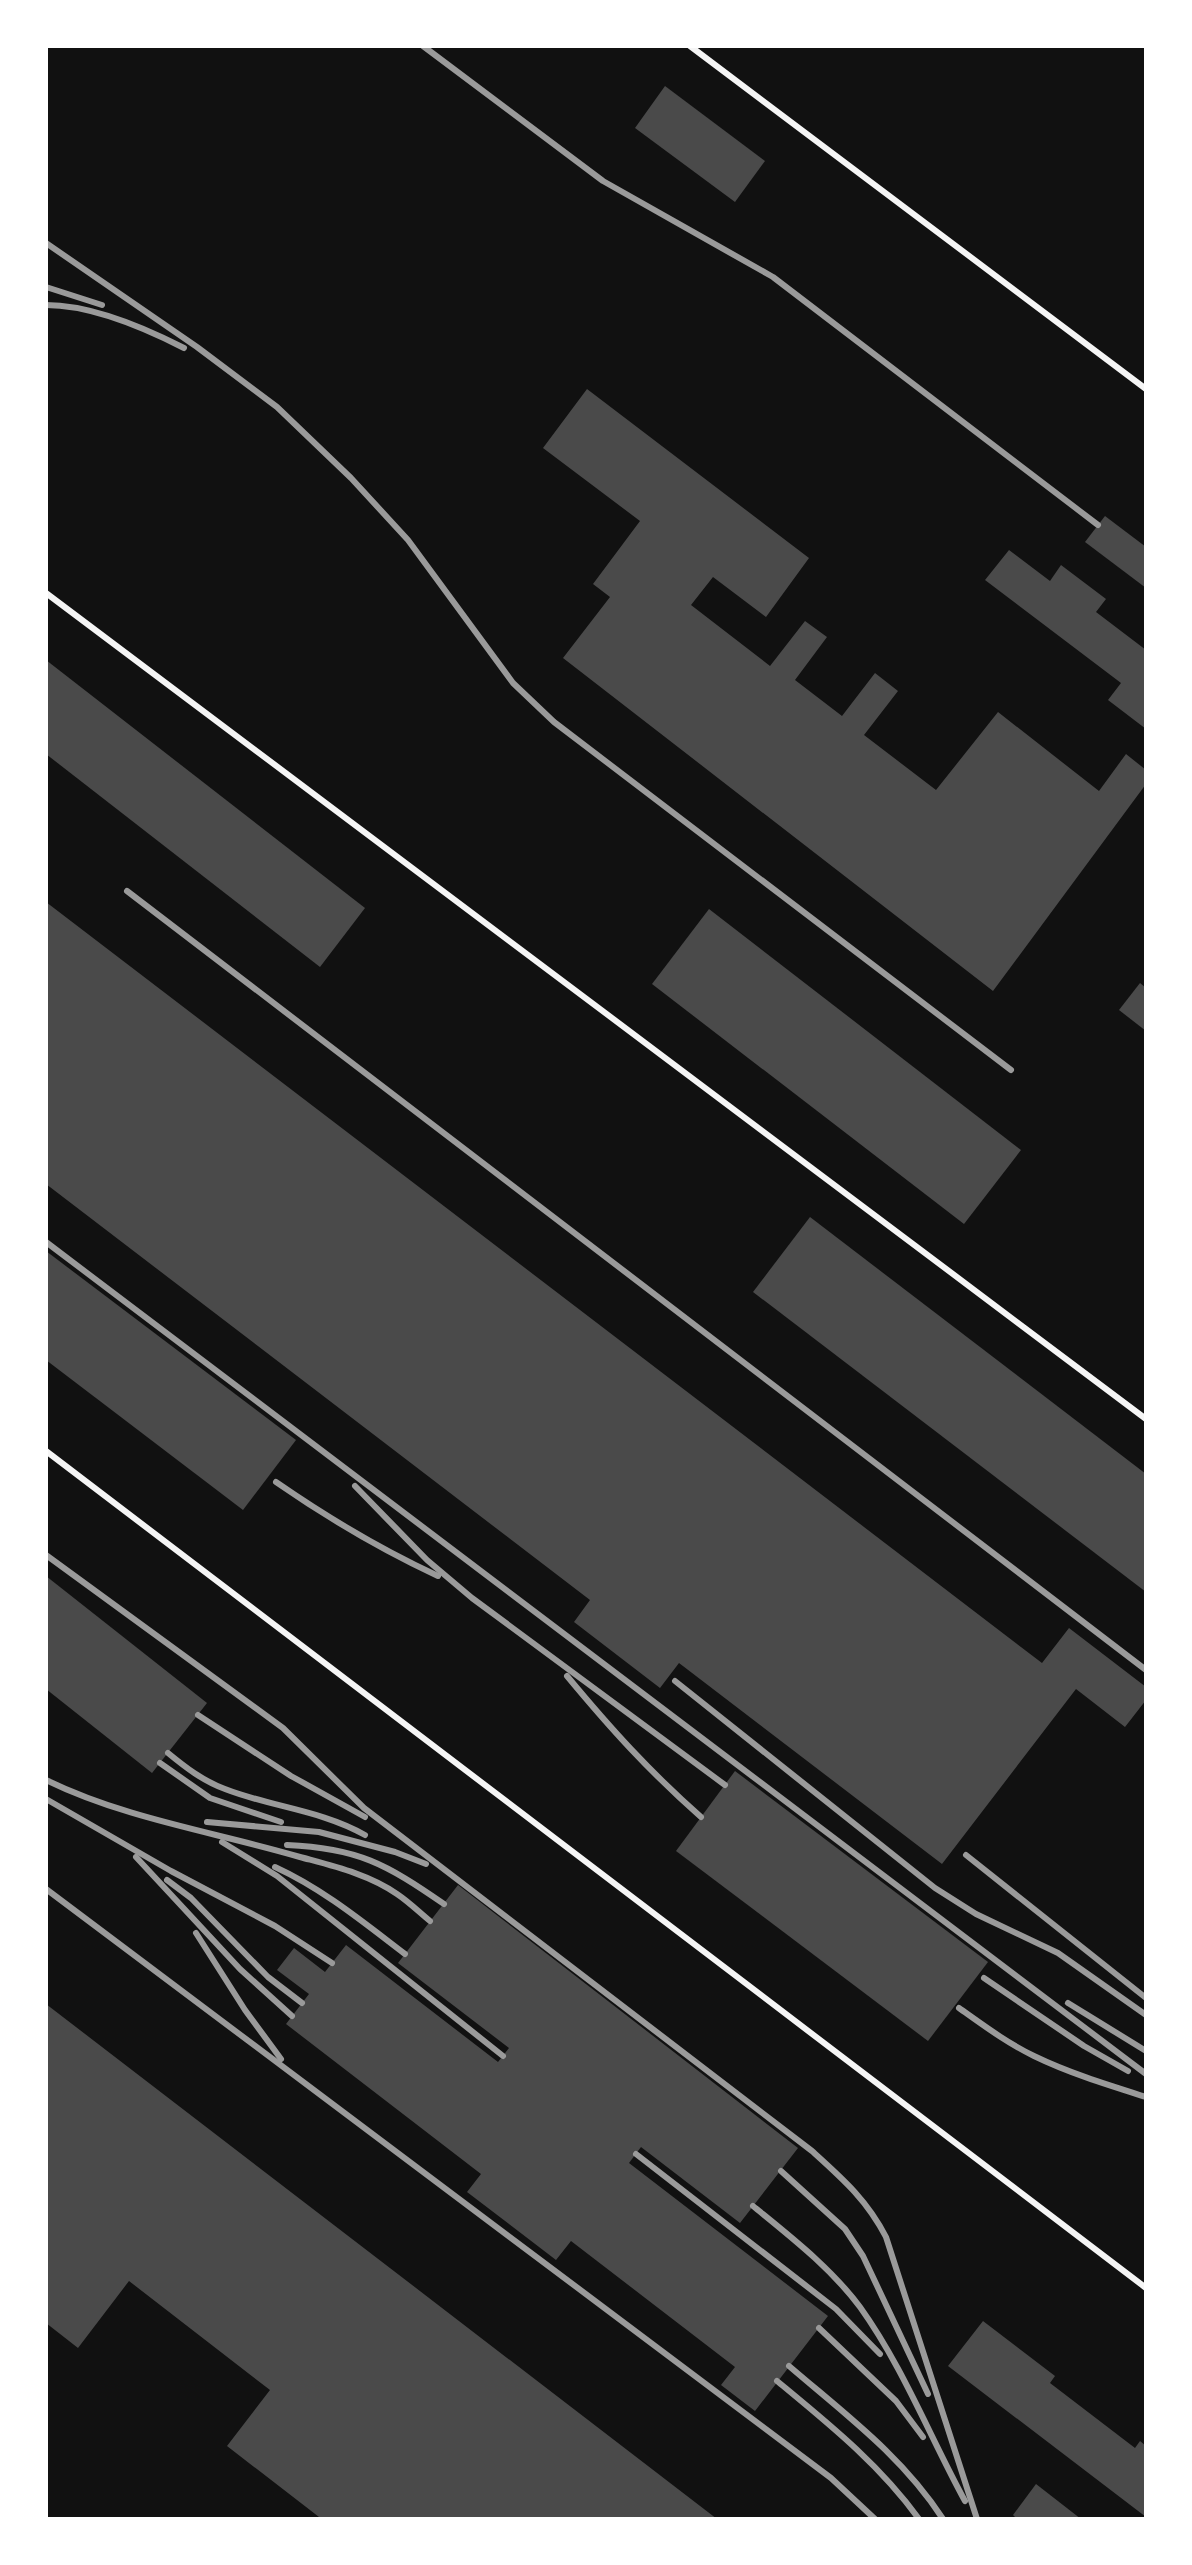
<svg xmlns="http://www.w3.org/2000/svg" width="1192" height="2565" font-family="Merriweather,serif">
	<style>
		.building { fill: #4a4a4a }
		.lines { fill: none; stroke-linecap: round; stroke-linejoin: round }
		.service { stroke: #f5f5f5; stroke-width: 6 }
		.rail { stroke: #9a9a9a; stroke-width: 6 }
	</style>
	<rect width="100%" height="100%" fill="#111"/>
	<g class="building">
		<polygon points="665,86 765,161 735,202 635,128"/>
		<polygon points="587,389 809,558 766,617 713,577 691,605 770,666 805,621 827,637 795,680 842,716 875,673 898,691 864,735 936,790 998,712 1099,791 1126,754 1146,770 1146,784 993,991 563,658 610,597 593,584 640,521 543,448"/>
		<polygon points="1105,516 1146,547 1146,588 1085,542"/>
		<polygon points="1009,550 1050,581 1061,565 1106,599 1096,612 1146,650 1146,729 1108,700 1121,683 985,580"/>
		<polygon points="46,660 365,908 320,967 46,754"/>
		<polygon points="46,902 1042,1663 1069,1628 1146,1687 1146,1700 1125,1727 1076,1689 942,1864 679,1663 660,1688 574,1622 590,1600 46,1184"/>
		<polygon points="709,909 1021,1150 964,1224 652,984"/>
		<polygon points="1140,983 1146,988 1146,1031 1119,1010"/>
		<polygon points="810,1217 1146,1474 1146,1592 753,1292"/>
		<polygon points="46,1251 296,1440 243,1510 46,1360"/>
		<polygon points="46,1576 207,1703 152,1773 46,1689"/>
		<polygon points="735,1771 988,1962 928,2041 676,1851"/>
		<polygon points="458,1885 798,2148 740,2223 641,2147 629,2163 828,2316 755,2411 721,2385 735,2367 571,2241 556,2260 467,2192 481,2174 286,2024 309,1994 277,1970 294,1948 325,1972 346,1945 498,2062 509,2048 398,1963"/>
		<polygon points="46,2004 717,2519 317,2519 319,2517 227,2446 270,2390 129,2281 78,2348 46,2323"/>
		<polygon points="983,2321 1055,2376 1050,2383 1135,2448 1140,2441 1146,2446 1146,2517 948,2366"/>
		<polygon points="1036,2484 1081,2519 1017,2519 1013,2515"/>
	</g>
	<g class="lines">
		<g class="service">
			<polyline points="690,46 1146,389"/>
			<polyline points="46,593 1146,1419"/>
			<polyline points="46,1451 1146,2288"/>
		</g>
		<g class="rail">
			<polyline points="423,46 603,181 773,277 1098,525"/>
			<polyline points="46,243 197,347 277,407 351,478 408,540 513,683 554,722 1011,1070"/>
			<polyline points="46,287 102,305"/>
			<path d="M46 305C92 305 143 327 184 348"/>
			<polyline points="127,891 1146,1670"/>
			<polyline points="46,1242 1146,2074"/>
			<path d="M276 1482C328 1518 380 1549 438 1576"/>
			<polyline points="355,1486 427,1560 472,1598 725,1785"/>
			<path d="M46 1555 283 1728 364 1808 812 2151C843 2179 867 2200 886 2237L977 2519"/>
			<path d="M567 1676C611 1729 649 1771 701 1817"/>
			<polyline points="675,1681 935,1888 976,1914 1058,1953 1146,2015"/>
			<polyline points="198,1715 291,1776 365,1817"/>
			<path d="M168 1753C185 1767 203 1781 225 1789 271 1807 321 1810 365 1835"/>
			<polyline points="160,1763 210,1798 281,1822"/>
			<path d="M46 1780C126 1819 215 1832 300 1857 333 1866 368 1874 397 1894 409 1902 419 1912 430 1921"/>
			<polyline points="46,1799 171,1871 275,1926 332,1963"/>
			<polyline points="207,1822 319,1832 395,1852 426,1864"/>
			<polyline points="222,1842 277,1876 503,2056"/>
			<path d="M287 1845C358 1848 386 1864 444 1904"/>
			<polyline points="966,1855 1146,1998"/>
			<polyline points="136,1857 240,1969 292,2016"/>
			<path d="M275 1867C323 1889 363 1922 405 1954"/>
			<polyline points="167,1880 191,1898 268,1977 302,2003"/>
			<polyline points="46,1889 831,2478 875,2519"/>
			<polyline points="196,1933 245,2010 281,2059"/>
			<polyline points="984,1978 1084,2046 1128,2071"/>
			<polyline points="1068,2003 1146,2051"/>
			<path d="M959 2008C983 2025 1007 2043 1034 2056 1069 2073 1108 2085 1146 2097"/>
			<polyline points="636,2154 836,2309 880,2354"/>
			<polyline points="781,2171 845,2229 863,2256 928,2394"/>
			<path d="M753 2206C791 2237 831 2268 860 2307 903 2367 930 2437 965 2501"/>
			<polyline points="819,2328 896,2401 923,2437"/>
			<path d="M789 2366C846 2415 902 2456 943 2519"/>
			<path d="M777 2381C829 2424 879 2464 919 2519"/>
		</g>
	</g>
	<rect width="1192" height="2565" fill="none" stroke="#ffffff" stroke-width="96"/>
</svg>
